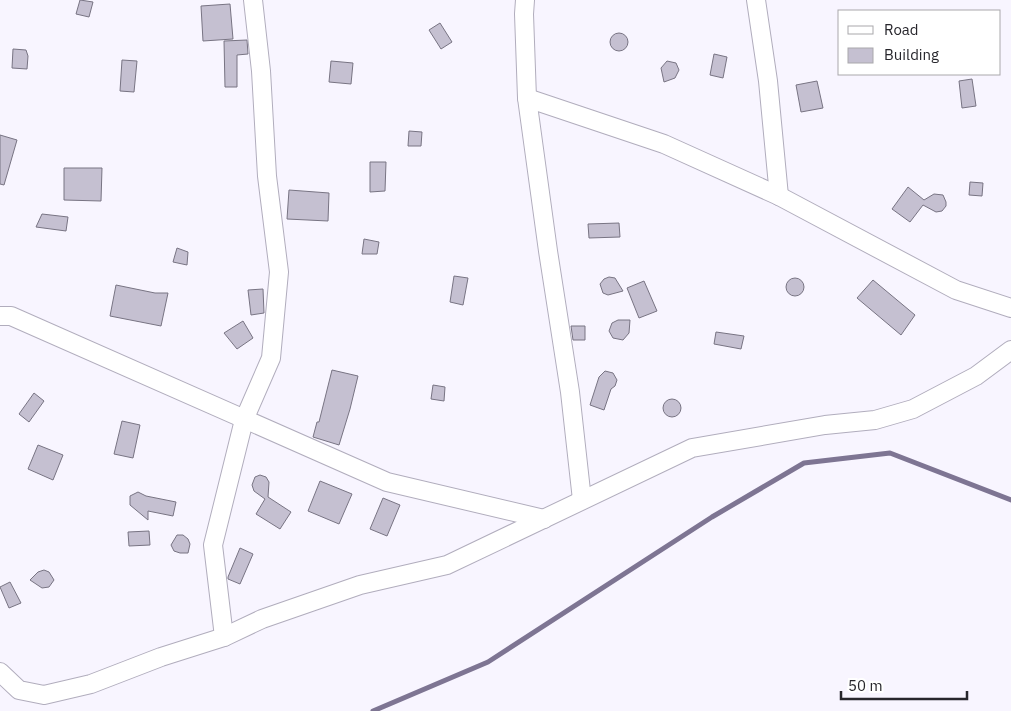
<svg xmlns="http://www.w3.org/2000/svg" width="1011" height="711" font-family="'IBM Plex Sans',sans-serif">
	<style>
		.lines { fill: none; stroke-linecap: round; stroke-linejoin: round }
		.stream { stroke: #7e7593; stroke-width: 5 }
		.building { fill: #c5c0d1; stroke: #787483 }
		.minor-casing { stroke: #b1adbd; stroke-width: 20 }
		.minor { stroke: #fff; stroke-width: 18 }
	</style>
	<rect width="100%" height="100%" fill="#f8f5ff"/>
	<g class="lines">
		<polyline class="stream" points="373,711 488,662 712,517 804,463 890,453 1011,500"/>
	</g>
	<g class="building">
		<polygon points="80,0 93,2 89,17 76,14"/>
		<polygon points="230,4 233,39 203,41 201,6"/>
		<polygon points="440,23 452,42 441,49 429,30"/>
		<circle cx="619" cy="42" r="9"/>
		<polygon points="247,40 248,54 237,55 237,87 225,87 224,41"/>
		<polygon points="13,49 26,50 28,56 27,69 12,68"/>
		<polygon points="714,54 727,57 723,78 710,75"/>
		<polygon points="122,60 137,61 134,92 120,91"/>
		<polygon points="331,61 353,63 351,84 329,82"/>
		<polygon points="667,61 676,63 679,70 675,78 664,82 661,68"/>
		<polygon points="972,79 976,106 962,108 959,81"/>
		<polygon points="817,81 823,108 801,112 796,85"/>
		<polygon points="409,131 422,132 421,146 408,146"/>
		<polygon points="0,135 17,140 4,185 0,184"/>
		<polygon points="370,162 386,162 385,191 370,192"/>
		<polygon points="64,168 102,168 101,201 64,200"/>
		<polygon points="970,182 983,183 982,196 969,195"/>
		<polygon points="908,187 924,200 934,194 943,195 946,202 946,206 942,211 936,212 923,205 910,222 892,209"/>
		<polygon points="289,190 329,193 328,221 287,219"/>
		<polygon points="42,214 68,217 66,231 36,227"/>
		<polygon points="619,223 620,237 589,238 588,224"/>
		<polygon points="364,239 379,242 377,254 362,254"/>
		<polygon points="177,248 188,252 187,265 173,262"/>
		<polygon points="454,276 468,278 463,305 450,302"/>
		<polygon points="609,277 615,278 623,291 608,295 603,293 600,284 604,279"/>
		<circle cx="795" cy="287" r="9"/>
		<polygon points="873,280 915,315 901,335 857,298"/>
		<polygon points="644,281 657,311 639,318 627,288"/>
		<polygon points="116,285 155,293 168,293 161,326 110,316"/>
		<polygon points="263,289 264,313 251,315 248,290"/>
		<polygon points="618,320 630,320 629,333 623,340 613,338 609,331 612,323"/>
		<polygon points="243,321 253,338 237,349 224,333"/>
		<polygon points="571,326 585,326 585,340 573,340"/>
		<polygon points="716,332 744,336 741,349 714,344"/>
		<polygon points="332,370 358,376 350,409 339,445 313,437 317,422 319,422"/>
		<polygon points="605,371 613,373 617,380 615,386 611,389 604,410 590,405 599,377"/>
		<polygon points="433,385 445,387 444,401 431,399"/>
		<polygon points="34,393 44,401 29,422 19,414"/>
		<circle cx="672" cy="408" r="9"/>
		<polygon points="122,421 140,425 133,458 114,454"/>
		<polygon points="38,445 63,455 53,480 28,469"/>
		<polygon points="260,475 266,477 269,482 268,497 291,512 280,529 256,514 265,499 254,491 252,485 255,477"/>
		<polygon points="320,481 352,494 339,524 308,511"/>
		<polygon points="138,492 146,496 176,502 173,516 148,511 148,520 130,505 130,496"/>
		<polygon points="383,498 400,505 387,536 370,529"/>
		<polygon points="149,531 150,545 129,546 128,532"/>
		<polygon points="177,535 183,535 188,539 190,544 188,553 180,553 174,551 171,545"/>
		<polygon points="240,548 253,554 240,584 228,579 228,577"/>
		<polygon points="44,570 49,572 54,580 49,587 42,588 30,580 38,572"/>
		<polygon points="10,582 21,603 9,608 0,587"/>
	</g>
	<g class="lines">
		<g class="minor-casing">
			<g id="minor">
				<polyline points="525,0 524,14 527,98 548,251 570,392 582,500"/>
				<polyline points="756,0 768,81 779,196"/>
				<polyline points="527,98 664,144 779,196 956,290 1011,308"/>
				<polyline points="0,316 11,316 387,482 544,519"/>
				<polyline points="224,637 213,545 244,420 271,358 279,272 267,176 261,71 253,0"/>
				<polyline points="0,672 19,690 44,695 91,684 161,657 224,637 262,619 360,585 447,565 692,448 825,425 875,420 913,409 976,376 1011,350"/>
			</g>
		</g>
		<use href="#minor" class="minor"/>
	</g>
	<rect x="838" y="10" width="162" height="65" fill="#ffffff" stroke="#a9a8ab"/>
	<rect x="848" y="26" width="25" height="8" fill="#ffffff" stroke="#a9a8ab"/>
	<text x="884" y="35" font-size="15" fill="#27262c">Road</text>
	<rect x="848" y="48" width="25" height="15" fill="#c5c0d1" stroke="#a9a8ab"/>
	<text x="884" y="60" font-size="15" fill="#27262c">Building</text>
	<path d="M841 691v8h126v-8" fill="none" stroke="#27262c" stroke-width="2.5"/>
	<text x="848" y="691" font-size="15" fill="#27262c" stroke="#ffffff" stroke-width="4" paint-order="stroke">50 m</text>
</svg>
